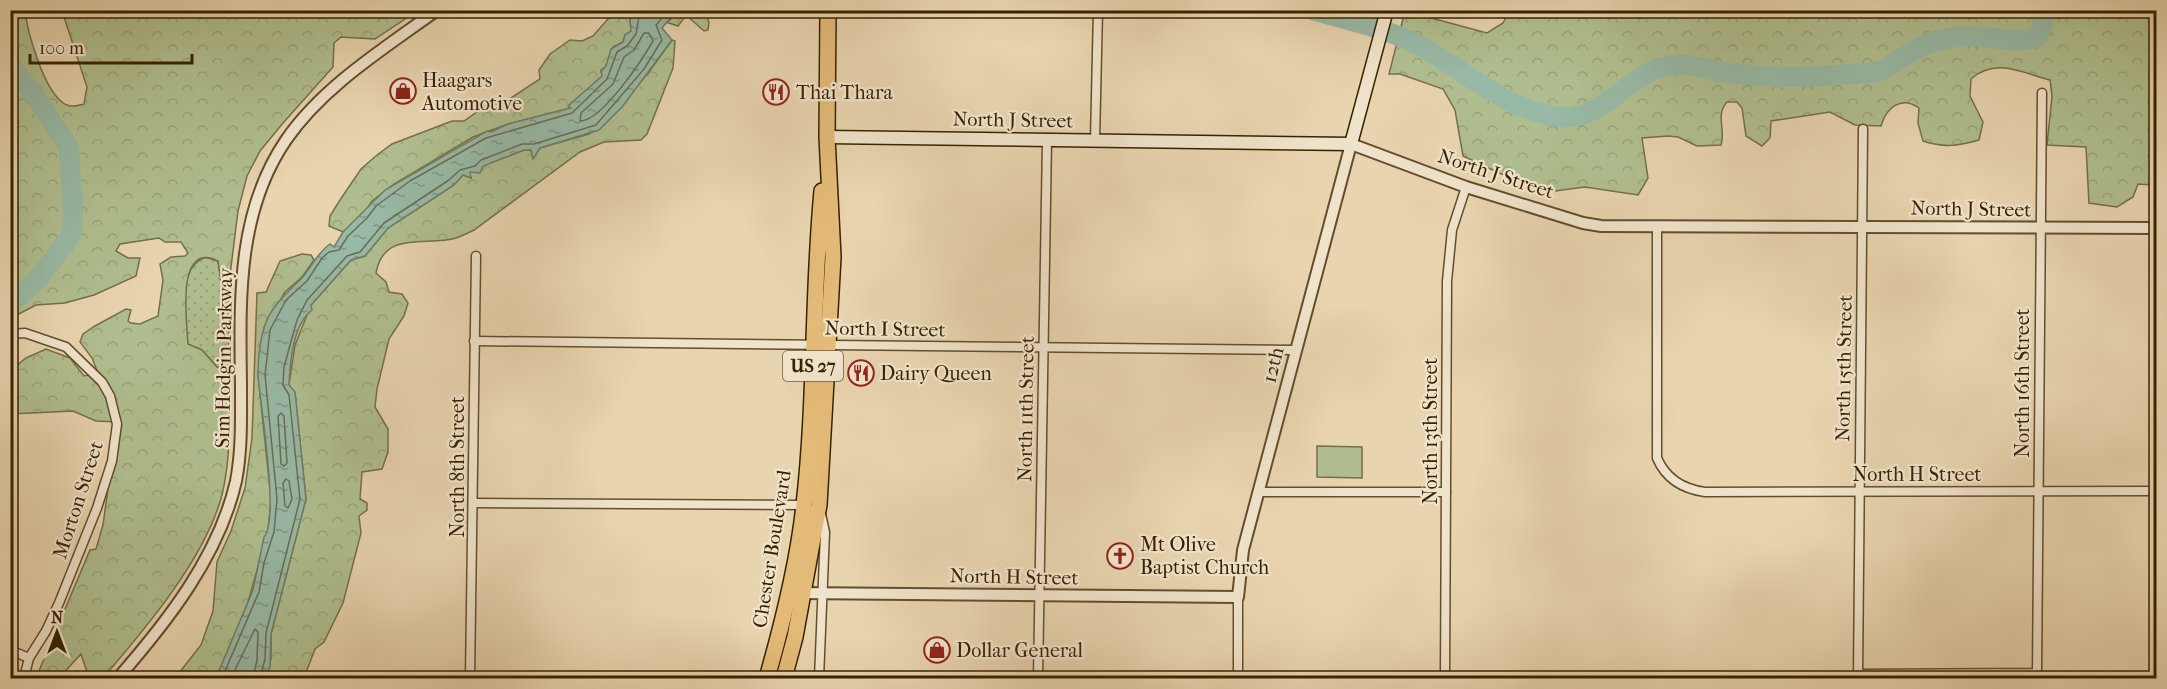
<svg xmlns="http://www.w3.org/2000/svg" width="2167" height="689" font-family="'IM FELL French Canon',serif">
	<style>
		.green { fill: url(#green-dots); stroke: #747048; stroke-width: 1.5 }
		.forest { fill: url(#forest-crowns); stroke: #747048; stroke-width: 1.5 }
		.pitch { fill: #b0be8f; stroke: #747048; stroke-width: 1.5 }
		.water { fill: url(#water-ripples); stroke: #717d64; stroke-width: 1.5 }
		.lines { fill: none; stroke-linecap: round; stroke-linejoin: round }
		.shore { stroke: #686e53; stroke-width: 1.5 }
		.river { stroke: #98b9a6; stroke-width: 20 }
		.minor-casing { stroke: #634e2c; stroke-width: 11 }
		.tertiary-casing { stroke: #634e2c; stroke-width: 14 }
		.secondary-casing { stroke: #372200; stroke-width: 15 }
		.trunk-casing { stroke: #372200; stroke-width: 18 }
		.minor { stroke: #f0e3cb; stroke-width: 8 }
		.tertiary { stroke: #f0e3cb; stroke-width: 10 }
		.secondary { stroke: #f0e3cb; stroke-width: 12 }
		.trunk { stroke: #e4ba78; stroke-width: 15 }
		.labels { text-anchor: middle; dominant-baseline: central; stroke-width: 4.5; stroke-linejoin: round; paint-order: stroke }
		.shield { fill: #f0e3cb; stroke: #6e5c3d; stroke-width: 1.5 }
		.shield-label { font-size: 18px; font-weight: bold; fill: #372200 }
		.poi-label { font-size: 20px; fill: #372200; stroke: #f0e3cb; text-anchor: start }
		.street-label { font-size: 20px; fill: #372200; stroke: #f0e3cb }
	</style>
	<defs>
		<pattern id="green-dots" width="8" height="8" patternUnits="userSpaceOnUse" patternTransform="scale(1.5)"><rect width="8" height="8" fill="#b0be8f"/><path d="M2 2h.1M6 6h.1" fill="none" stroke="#98a37a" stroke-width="1.8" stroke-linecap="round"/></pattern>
		<pattern id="forest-crowns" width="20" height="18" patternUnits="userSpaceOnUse" patternTransform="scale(1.5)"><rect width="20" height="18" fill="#b0be8f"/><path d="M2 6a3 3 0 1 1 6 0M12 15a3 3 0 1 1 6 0" fill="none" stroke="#98a37a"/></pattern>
		<pattern id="water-ripples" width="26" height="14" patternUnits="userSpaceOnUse" patternTransform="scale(1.5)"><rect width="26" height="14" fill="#98b9a6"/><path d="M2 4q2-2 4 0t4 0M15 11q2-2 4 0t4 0" fill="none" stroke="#7d9685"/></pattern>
	</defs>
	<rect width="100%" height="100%" fill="#e8d4af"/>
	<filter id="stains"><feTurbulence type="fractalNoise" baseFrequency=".00333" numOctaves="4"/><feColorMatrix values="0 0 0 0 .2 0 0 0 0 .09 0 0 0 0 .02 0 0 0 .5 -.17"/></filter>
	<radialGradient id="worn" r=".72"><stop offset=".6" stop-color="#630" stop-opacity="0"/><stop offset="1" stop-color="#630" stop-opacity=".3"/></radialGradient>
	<path class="green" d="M205 257 218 261 221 281 229 283V368L217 367 202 350 187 344C186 318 175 270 205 257Z"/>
	<g class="forest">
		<polygon points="704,10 709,22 708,30 704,31 686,15 678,26 666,22 670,20 676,11"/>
		<path d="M1510 10 2156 11V97L2152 185 2138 184 2133 197 2117 207 2089 203 2086 147 2047 145 2052 96 2050 80C2022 73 1996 57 1971 79L1970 96 1983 122 1979 140C1958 146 1944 148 1923 141L1918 123 1919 108C1901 95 1886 108 1881 126L1855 125 1830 112 1771 121 1770 138 1762 146 1746 136 1742 108 1737 102H1727C1715 115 1726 130 1721 145L1697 146 1678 137 1668 136 1642 138 1648 178 1638 195 1585 187 1555 191 1499 173 1463 156 1455 110 1443 89 1400 74H1389L1405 11 1487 33 1503 23Z"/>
		<path d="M11 11H25C28 34 43 87 62 102 69 108 76 106 84 104L87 87 62 11H417L375 39 341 37 334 43 333 67 283 123 260 151 247 176 238 211 229 283 221 281 218 261C175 240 187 323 188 344L202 350 217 367 229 368C229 410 232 454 222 495 205 559 145 629 103 678H89L81 654 59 678H36L90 550 96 549 103 525 117 422 96 421 73 411 11 414 10 371 26 358 46 349 70 358 84 376 98 373 92 358 80 342 83 334 95 326 126 309 131 310 128 321 131 323 140 324 158 316 163 280 160 264 171 257 185 256 188 253 181 242H165L159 238 120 244 116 251 128 258H140L136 276 94 295 65 303 36 305 11 318 10 203 15 186 11 175 10 142 18 123 16 114H11Z"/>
		<polygon points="615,11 635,11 630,19 631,31 625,35 623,42 613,47 606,66 601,70 602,77 569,106 571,108 508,124 473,137 394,184 372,201 363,215 343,232 329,226 330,216 340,200 361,169 377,155 392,144 452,121 464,121 487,105 511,98 540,79 539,70 550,54 570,40 582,41 593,36"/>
		<path d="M672 40 675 41 673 68 647 134 641 140 604 142 580 152 474 230C468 233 462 236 456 238 427 247 384 229 376 273L386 282 389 292 402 294 408 303 404 316 389 339 377 389 375 407 388 429V452L382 469 362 472 360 499 367 503V510L359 516 361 533 343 603 324 642 315 649 304 678H265L271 659V634L306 499 295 393 289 385 295 345 311 305 351 260 365 256 388 228 454 185 463 175 471 178 469 172 481 171 482 166 524 150H531L533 158 540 148 589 134 603 126 649 72Z"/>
		<polygon points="302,254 311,255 314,260 302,277 285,292 264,328 258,375 271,499 268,531 245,613 216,678 175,678 201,645 213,611 217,562 231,531 245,488 252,438 257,293 266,292 280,261"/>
	</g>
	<polygon class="pitch" points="1317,446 1362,447 1362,478 1317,477"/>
	<path class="water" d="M635 11H676L662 28 672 40 622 107 599 130 540 148 533 159 531 150H524L483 166 480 173 470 172 471 178 463 175 454 185 388 228 365 256 351 260 311 305 312 310C293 324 290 362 289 385L295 392 306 499 271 634 270 667 265 678H216L253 590 264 537C280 520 260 403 258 375 258 360 260 339 265 325 272 305 287 293 301 279 312 267 316 254 330 244L334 247 343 232 385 190 487 131 491 132 508 124 571 108 568 106 602 76 601 71 606 66 611 49 623 42 625 35 631 31 630 19Z"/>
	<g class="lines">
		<g class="shore">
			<path d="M644 33H649L653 41C642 60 602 121 580 121L581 113 613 84 624 57 634 50Z"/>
			<polygon points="281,413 284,416 287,463 284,466 281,464 278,416"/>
			<polygon points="286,479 289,481 292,499 288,508 285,506 283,483"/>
			<polyline points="222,678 259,592 264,563 274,532 277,499 265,375 270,330 286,300 307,281 322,258 329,252 339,250 348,236 367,218 376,206 410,181 486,138 572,113 607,79 617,52 627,46 636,34 640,10"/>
			<polyline points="231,678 255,629 258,632 257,660 253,678"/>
			<polyline points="260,678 265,659 266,633 300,499 289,395 283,385 284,367 297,320 307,300 347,256 360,252 384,223 449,180 460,170 475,166 481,160 522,144 534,144 596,125 644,69 662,40 656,25 669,10"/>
		</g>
		<g class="river">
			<path d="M1312 10C1345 20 1381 27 1412 42 1462 66 1502 110 1560 117 1602 123 1631 69 1673 65 1692 63 1712 71 1731 73 1769 78 1810 78 1849 74 1859 74 1871 74 1880 71 1888 69 1896 61 1903 57 1921 46 1937 39 1958 37 1985 33 2013 46 2038 37L2043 25 2039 10"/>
			<polyline points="10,65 36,97 68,146 73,198 72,234 38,279 10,304"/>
		</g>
		<g class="minor-casing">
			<g id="minor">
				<polyline points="1095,140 1098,10"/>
				<path d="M1657 226V458C1666 479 1683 489 1705 492L2156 491"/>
				<polyline points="10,334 25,333 66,347 102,382 110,396 117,424 112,461 97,508 59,603 46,631 29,658 24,678"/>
				<polyline points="474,341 1295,350"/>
				<polyline points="10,360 10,365"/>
				<polyline points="1260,492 1446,492"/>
				<polyline points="473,503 806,505"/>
				<polyline points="1238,597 1238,678"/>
				<polyline points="10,650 29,658"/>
				<polyline points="1858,674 2037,673 2042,93"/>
				<polyline points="470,677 676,678"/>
				<polyline points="470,678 476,256"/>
				<polyline points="819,678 825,532 821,514"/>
				<polyline points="1038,678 1047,140"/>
				<polyline points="1445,678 1447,281 1452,230 1466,187"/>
				<polyline points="1858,678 1863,129"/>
			</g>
		</g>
		<g class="tertiary-casing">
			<g id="tertiary">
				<polyline points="797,593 1238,597 1243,550 1351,144 1466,187 1583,223 1601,226 2156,228"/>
				<path d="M118 678C167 622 219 556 236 481 242 450 241 418 241 386 240 302 236 213 286 140 323 86 385 48 437 10"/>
			</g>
		</g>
		<g class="secondary-casing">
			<polyline id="secondary" points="827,137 1351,144 1387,10"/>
		</g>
		<g class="trunk-casing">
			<g id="trunk">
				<path d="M767 678C783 622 798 563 804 505 816 401 812 295 822 191"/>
				<polyline points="784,678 795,637 819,505 833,257 827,137 828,10"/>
			</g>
		</g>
		<use href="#minor" class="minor"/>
		<use href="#tertiary" class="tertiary"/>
		<use href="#secondary" class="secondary"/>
		<use href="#trunk" class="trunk"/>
	</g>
	<defs>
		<g id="shop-ring" transform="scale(1.35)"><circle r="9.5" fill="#f0e3cb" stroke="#8f2418" stroke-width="1.5"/><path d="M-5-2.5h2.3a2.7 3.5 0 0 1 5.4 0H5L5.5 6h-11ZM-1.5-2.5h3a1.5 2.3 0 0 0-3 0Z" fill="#8f2418"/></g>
		<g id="restaurant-ring" transform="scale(1.35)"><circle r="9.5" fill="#f0e3cb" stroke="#8f2418" stroke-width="1.5"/><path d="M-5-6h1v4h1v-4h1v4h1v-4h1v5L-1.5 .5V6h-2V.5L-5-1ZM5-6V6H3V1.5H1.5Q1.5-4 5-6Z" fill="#8f2418"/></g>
		<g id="church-ring" transform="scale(1.35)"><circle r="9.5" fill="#f0e3cb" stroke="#8f2418" stroke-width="1.5"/><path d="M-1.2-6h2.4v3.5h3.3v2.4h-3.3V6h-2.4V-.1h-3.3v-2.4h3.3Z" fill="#8f2418"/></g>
	</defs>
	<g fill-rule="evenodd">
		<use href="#shop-ring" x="403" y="91"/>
		<use href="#restaurant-ring" x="776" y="92"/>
		<use href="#restaurant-ring" x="861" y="373"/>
		<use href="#church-ring" x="1120" y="556"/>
		<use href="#shop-ring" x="937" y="650"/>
	</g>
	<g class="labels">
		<rect class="shield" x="783" y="351" width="60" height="30" rx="4.5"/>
		<g class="shield-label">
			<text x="813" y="366">US 27</text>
		</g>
		<g class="poi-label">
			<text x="422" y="80">Haagars<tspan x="422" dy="23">Automotive</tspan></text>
			<text x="796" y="92">Thai Thara</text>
			<text x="880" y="373">Dairy Queen</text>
			<text x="1140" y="544">Mt Olive<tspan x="1140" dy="23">Baptist Church</tspan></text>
			<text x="956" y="650">Dollar General</text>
		</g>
		<g class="street-label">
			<text transform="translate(1013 120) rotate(1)">North J Street</text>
			<text transform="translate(1496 174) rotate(18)">North J Street</text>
			<text transform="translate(1971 209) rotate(1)">North J Street</text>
			<text transform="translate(885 329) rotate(1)">North I Street</text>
			<text transform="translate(224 358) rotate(-89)">Sim Hodgin Parkway</text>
			<text transform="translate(1273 365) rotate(-76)">12th</text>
			<text transform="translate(1844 368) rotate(-89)">North 15th Street</text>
			<text transform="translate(2022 383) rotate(-90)">North 16th Street</text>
			<text transform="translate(1026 409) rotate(-89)">North 11th Street</text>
			<text transform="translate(1430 431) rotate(-90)">North 13th Street</text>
			<text transform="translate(457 467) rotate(-90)">North 8th Street</text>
			<text x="1917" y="474">North H Street</text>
			<text transform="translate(78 500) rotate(-72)">Morton Street</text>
			<text transform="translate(772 549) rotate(-81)">Chester Boulevard</text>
			<text transform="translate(1014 577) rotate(1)">North H Street</text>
		</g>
	</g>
	<rect width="2167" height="689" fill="none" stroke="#e8d4af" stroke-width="36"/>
	<rect x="12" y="12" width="2143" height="665" fill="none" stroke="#372200" stroke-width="3"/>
	<rect x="18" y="18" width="2131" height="653" fill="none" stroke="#372200" stroke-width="1.5"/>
	<g transform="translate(57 632)" stroke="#f0e3cb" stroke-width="4.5" paint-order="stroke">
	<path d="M0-4.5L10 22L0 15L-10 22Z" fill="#372200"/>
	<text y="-9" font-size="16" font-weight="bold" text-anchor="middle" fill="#372200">N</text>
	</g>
	<path d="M30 54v9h162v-9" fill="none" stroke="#372200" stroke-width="3"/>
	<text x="39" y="54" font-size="18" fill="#372200" stroke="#f0e3cb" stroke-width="4.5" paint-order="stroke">100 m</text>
	<rect width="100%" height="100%" filter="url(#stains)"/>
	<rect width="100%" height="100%" fill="url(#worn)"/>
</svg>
